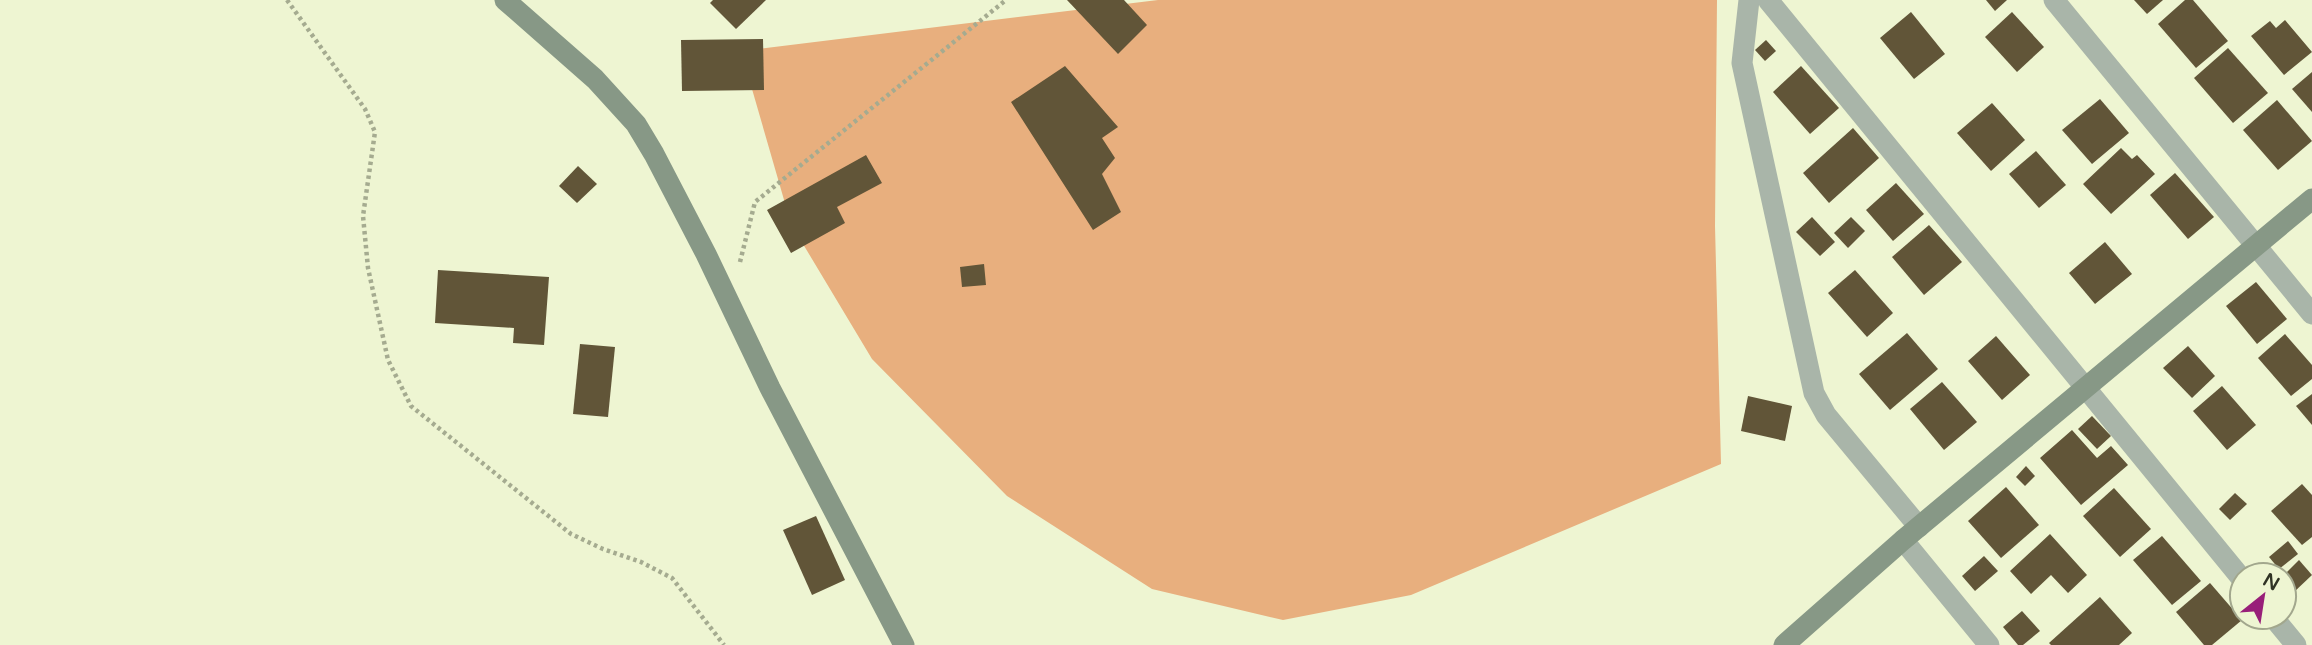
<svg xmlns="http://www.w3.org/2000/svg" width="2312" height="645" font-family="'Varela Round',sans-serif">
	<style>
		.forest { fill: #e8af7e }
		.building { fill: #615538 }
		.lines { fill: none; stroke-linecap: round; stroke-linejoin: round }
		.path { stroke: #a5ab90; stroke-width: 4.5; stroke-dasharray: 3.5 3.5; stroke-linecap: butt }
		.street { stroke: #a9b5a9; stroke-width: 21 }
		.secondary { stroke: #879886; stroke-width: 21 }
	</style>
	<rect width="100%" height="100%" fill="#eef5d2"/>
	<polygon class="forest" points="1158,0 1717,0 1715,226 1721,464 1411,595 1283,620 1152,589 1007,496 872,359 791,224 741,51"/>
	<g class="building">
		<polygon points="713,0 766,0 736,29 710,3"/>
		<polygon points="1067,0 1124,0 1147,25 1118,54"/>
		<polygon points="1986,0 2007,0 1995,11"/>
		<polygon points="2134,0 2163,0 2147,14"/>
		<polygon points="2185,0 2193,0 2228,41 2196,68 2158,24"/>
		<polygon points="1911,12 1945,54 1914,79 1880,38"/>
		<polygon points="2012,12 2044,47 2017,72 1985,37"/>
		<polygon points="2285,20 2312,52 2284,75 2251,36 2270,21 2276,28"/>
		<polygon points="763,39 764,90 682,91 681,40"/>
		<polygon points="1766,40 1776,51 1765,61 1755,50"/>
		<polygon points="2228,48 2268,93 2233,123 2194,78"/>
		<polygon points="1065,66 1118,127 1102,138 1115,158 1102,174 1121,212 1093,230 1011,102"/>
		<polygon points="1801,66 1839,108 1810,134 1773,92"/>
		<polygon points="2312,72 2312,112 2292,89"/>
		<polygon points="2100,99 2129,133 2092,164 2062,130"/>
		<polygon points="2277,100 2312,141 2278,170 2243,130"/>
		<polygon points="1992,103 2025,140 1991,171 1957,133"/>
		<polygon points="1853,128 1879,158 1829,203 1803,173"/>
		<polygon points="2121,148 2132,159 2137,155 2155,174 2111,214 2083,184"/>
		<polygon points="2036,151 2066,185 2039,208 2009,174"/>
		<polygon points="866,155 882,183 837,207 845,223 791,253 767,210"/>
		<polygon points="578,166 597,184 577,203 559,186"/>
		<polygon points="2175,173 2214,217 2188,239 2150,195"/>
		<polygon points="1896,183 1924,214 1893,241 1866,210"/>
		<polygon points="1812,217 1835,242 1820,256 1796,232"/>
		<polygon points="1851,217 1865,231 1848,248 1834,233"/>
		<polygon points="1929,225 1962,262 1924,295 1892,257"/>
		<polygon points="2105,242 2132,274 2095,304 2069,273"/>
		<polygon points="984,264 986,285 962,287 960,267"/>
		<polygon points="438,270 549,277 544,345 513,343 514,328 435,323"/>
		<polygon points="1855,270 1893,313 1867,337 1828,293"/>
		<polygon points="2256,282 2287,319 2257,344 2226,306"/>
		<polygon points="1907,333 1938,369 1890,410 1859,374"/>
		<polygon points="2285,334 2312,365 2312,379 2291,396 2258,358"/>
		<polygon points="1996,336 2030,375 2002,400 1968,361"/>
		<polygon points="580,344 615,347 608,417 573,414"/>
		<polygon points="2188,346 2215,376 2192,398 2163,368"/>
		<polygon points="1942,382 1977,422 1944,450 1910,409"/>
		<polygon points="2222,386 2256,425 2227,450 2193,411"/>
		<polygon points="2312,394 2312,425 2296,406"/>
		<polygon points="1748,396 1792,406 1785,441 1741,431"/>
		<polygon points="2092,416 2111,436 2097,449 2078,429"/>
		<polygon points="2072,430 2097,458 2111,446 2128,465 2081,505 2040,458"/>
		<polygon points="2026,466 2035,476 2025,486 2016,477"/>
		<polygon points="2302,484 2312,495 2312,537 2302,545 2271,511"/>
		<polygon points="2006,487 2039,525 2001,558 1968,521"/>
		<polygon points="2114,488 2151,529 2120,557 2083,516"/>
		<polygon points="2235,493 2247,504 2230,520 2219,509"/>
		<polygon points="816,516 845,580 812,595 783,530"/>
		<polygon points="2050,534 2087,575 2068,593 2051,575 2031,594 2010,571"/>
		<polygon points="2162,536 2201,581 2172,605 2133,560"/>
		<polygon points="2288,541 2298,554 2279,569 2269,557"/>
		<polygon points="1984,556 1998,571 1975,591 1962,576"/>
		<polygon points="2299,560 2312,575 2293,593 2284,584 2284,575"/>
		<polygon points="2210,583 2242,620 2212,645 2204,645 2176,612"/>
		<polygon points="2100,597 2132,633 2119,645 2051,645 2049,643"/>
		<polygon points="2022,611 2040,631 2023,645 2018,645 2003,627"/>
	</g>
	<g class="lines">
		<g class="path">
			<polyline points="287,0 365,109 375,132 363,216 368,268 388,360 411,406 571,534 603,549 641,562 672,578 724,645"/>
			<polyline points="740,262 755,202 1006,0"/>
		</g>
		<g class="street">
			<polyline points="1749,0 1742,63 1814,393 1826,415 1919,527"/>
			<polyline points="1768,0 2242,579"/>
			<polyline points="2054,0 2312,314"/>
			<polyline points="1903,540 1989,645"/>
			<polyline points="2273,617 2296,645"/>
		</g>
		<g class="secondary">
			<polyline points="505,0 595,79 636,124 654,154 706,254 770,388 904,645"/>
			<polyline points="1784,645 1903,540 2312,199"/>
		</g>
	</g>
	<g transform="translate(2263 596) rotate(30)"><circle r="33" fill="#eef5d2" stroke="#a2a78d" stroke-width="2"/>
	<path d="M0-5L12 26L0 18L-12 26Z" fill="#981f79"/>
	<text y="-10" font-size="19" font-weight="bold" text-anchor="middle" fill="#303325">N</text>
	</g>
</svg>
